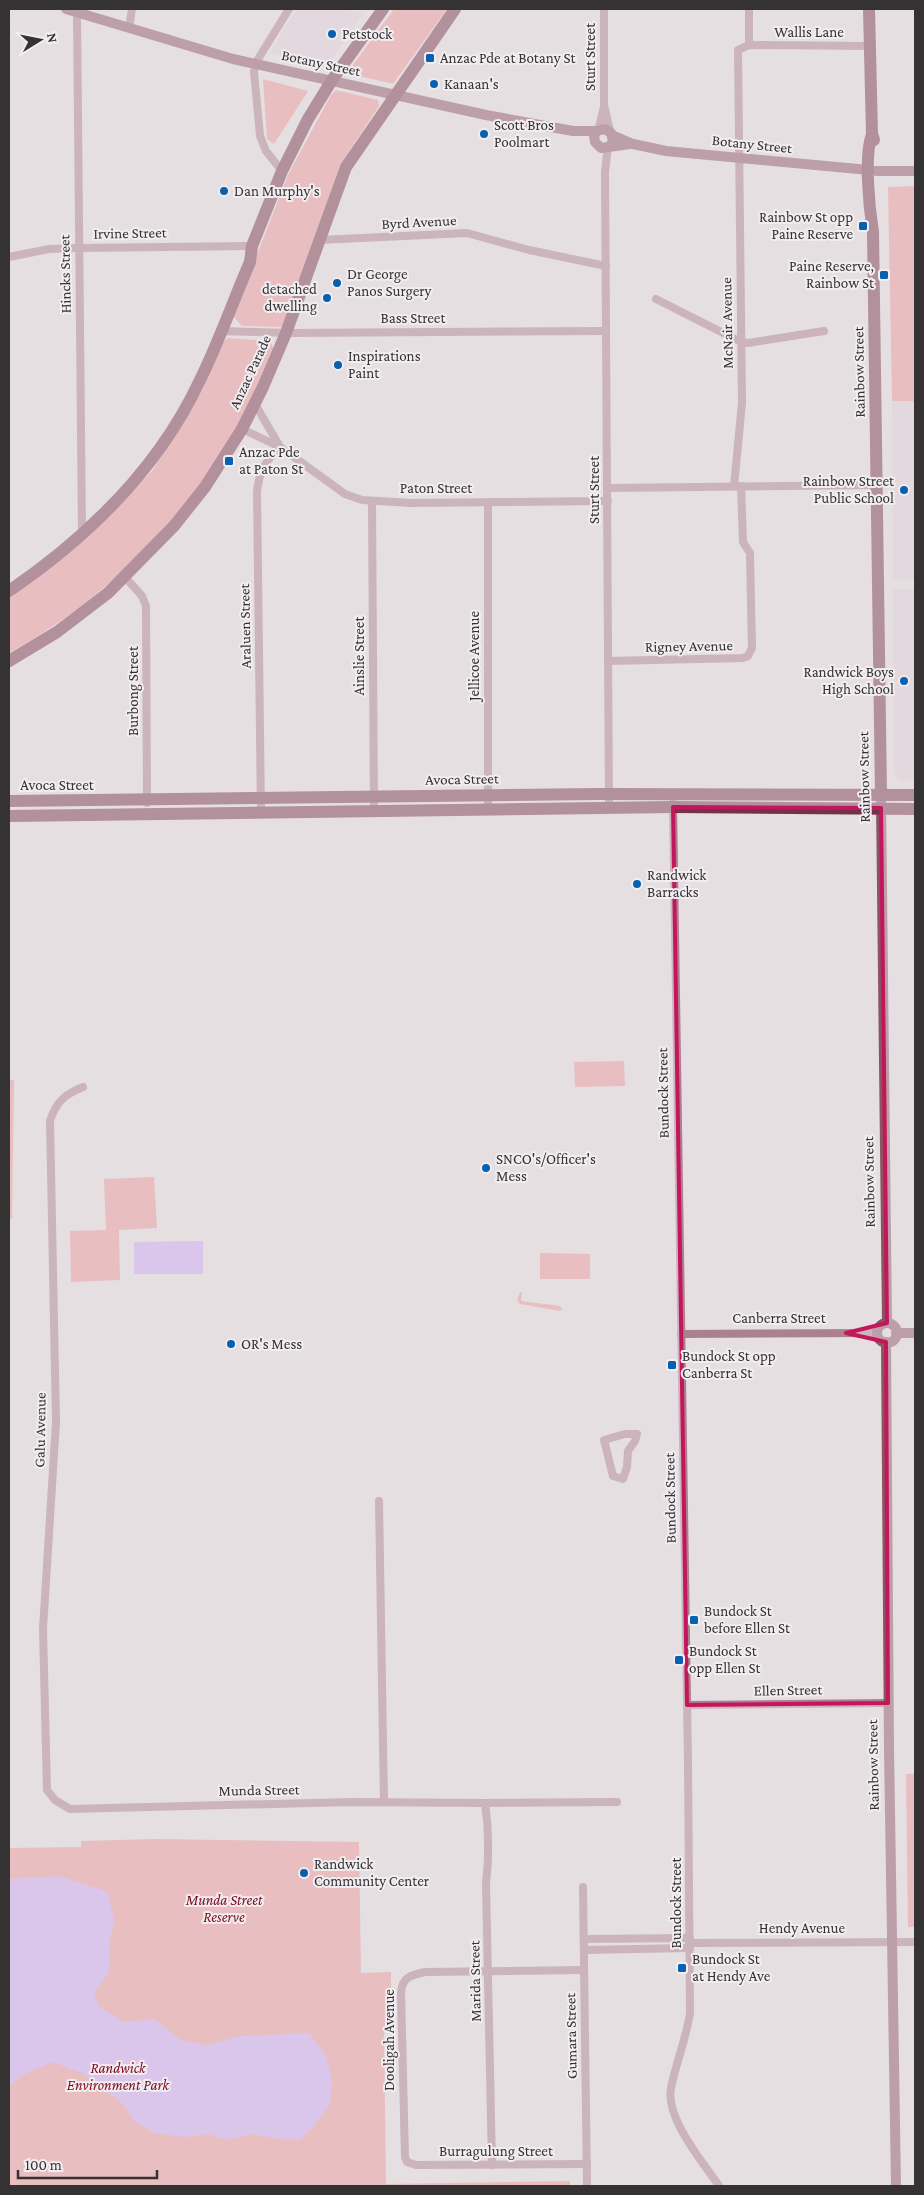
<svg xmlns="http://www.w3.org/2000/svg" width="924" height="2195" font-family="'Crimson Pro',serif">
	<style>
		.built { fill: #ded1d8 }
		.green { fill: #eb9898 }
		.water { fill: #cfa8f6 }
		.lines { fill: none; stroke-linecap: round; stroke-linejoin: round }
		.street { stroke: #aa818c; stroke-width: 8 }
		.secondary { stroke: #8c5363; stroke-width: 10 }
		.primary { stroke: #743147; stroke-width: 12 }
		.marked { fill: none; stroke: #c2185b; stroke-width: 4; stroke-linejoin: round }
		.poi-dot { fill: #0861af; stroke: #f2edf0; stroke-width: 2 }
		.labels { text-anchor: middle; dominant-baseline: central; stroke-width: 4; stroke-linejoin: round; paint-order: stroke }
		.street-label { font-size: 15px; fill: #343233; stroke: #f2edf0 }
		.poi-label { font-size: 15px; fill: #343233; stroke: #f2edf0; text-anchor: start }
		.park-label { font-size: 15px; font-style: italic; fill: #7c081e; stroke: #f2edf0 }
	</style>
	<rect width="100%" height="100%" fill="#e5dfe2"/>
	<g class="built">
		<polygon points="296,9 337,9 363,13 328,65 270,53"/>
		<polygon points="892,401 915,401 915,580 893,579"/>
		<polygon points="893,589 915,589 915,782 898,779 894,772"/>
	</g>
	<g class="green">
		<polygon points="394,9 447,9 393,84 347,73"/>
		<polygon points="263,79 308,91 274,144 267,139"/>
		<polygon points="336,90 378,100 379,106 341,163 283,327 242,326 233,316 288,175 331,95"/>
		<polygon points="915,186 915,401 892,401 888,187"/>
		<path d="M228 338 270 341 274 349C266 366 259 384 251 401 199 507 112 596 9 653V597L114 509 152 471 203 388 222 343Z"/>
		<polygon points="624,1061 625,1086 575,1087 574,1062"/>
		<polygon points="9,1080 14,1080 12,1219 9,1219"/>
		<polygon points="154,1177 157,1228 119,1230 120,1280 71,1282 70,1231 106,1230 104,1179"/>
		<polygon points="540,1253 590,1254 590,1279 540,1279"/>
		<polygon points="520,1292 522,1292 521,1301 560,1306 562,1309 560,1311 520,1304 517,1300"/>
		<polygon points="906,1774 915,1774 915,1927 908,1927"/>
		<polygon points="156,1839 359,1842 361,1973 391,1972 391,2007 384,2029 386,2184 570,2181 570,2186 9,2186 9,1848 81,1847 81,1841"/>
	</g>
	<g class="water">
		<polygon points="203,1241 203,1274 134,1274 134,1242"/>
		<polygon points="59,1876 108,1892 114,1921 109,1945 109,1972 94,1993 99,2007 124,2022 154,2019 181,2040 206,2045 241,2036 309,2033 326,2056 332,2080 330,2104 312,2128 300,2140 281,2139 251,2134 227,2140 208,2134 186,2137 154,2133 134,2121 123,2104 82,2073 53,2062 22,2075 9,2087 9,1879"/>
	</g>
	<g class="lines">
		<g class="street">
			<polyline points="604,9 604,105 610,131"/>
			<polyline points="77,12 82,535"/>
			<polyline points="129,28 132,9"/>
			<polyline points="749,45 869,46"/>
			<polyline points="598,131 604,107"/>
			<polyline points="608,146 605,172 609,808"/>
			<polyline points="282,171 266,151 260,136 254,72 255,64 289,9"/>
			<polyline points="319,240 467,233 529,250 606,266"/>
			<polyline points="9,257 49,249 78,248 252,246"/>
			<polyline points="656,299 741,342 748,343 824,331"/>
			<polyline points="221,331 291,333 606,331"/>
			<polyline points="255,404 280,447"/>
			<polyline points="242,429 280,447 345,494 362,500 411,503 608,501"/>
			<polyline points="734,486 742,403 738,50 749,45 749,9"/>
			<polyline points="608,488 877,485"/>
			<polyline points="372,501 374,811"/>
			<polyline points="125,577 142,596 146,606 147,803"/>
			<polyline points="608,661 743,658 748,656 752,648 750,553 743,542 741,486"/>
			<path d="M673 803 688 1762 690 2013C686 2039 676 2063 671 2088 665 2118 703 2162 719 2186"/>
			<polyline points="488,810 488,502"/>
			<path d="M261 813 257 492C259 471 265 462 280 447"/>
			<path d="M83 1087C65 1094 56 1102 50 1121L56 1422 43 1629 47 1790 55 1800 70 1809 351 1802 485 1803C489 1830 489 1858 486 1884L492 2165"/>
			<polyline points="681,1334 877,1333"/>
			<polygon points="625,1434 637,1434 635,1441 628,1451 627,1467 623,1479 613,1476 604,1440"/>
			<polyline points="379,1501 384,1802"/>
			<polyline points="687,1705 888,1703"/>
			<polyline points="485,1803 617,1802"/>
			<polyline points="583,1887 587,2185"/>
			<polyline points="584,1939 690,1938"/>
			<polyline points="689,1943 915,1942"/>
			<polyline points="584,1950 690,1948"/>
			<path d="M584 1970 425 1972C411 1975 402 1977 401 1993L405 2157 407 2162 416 2165 587 2164"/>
		</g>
		<g class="secondary">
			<polyline points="66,9 233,59 486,115 573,131 597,131"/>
			<polyline points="612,135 633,144 666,151 869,170"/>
			<polyline points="610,146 613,141 611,133 605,129 597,131 594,136 595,142 601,148 630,144"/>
			<polyline points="876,171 915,171"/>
			<polyline points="881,801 887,1323"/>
			<circle cx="887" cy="1333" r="10"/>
			<polyline points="896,1333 915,1333"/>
			<polyline points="886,1342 889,1749 896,2186"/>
		</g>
		<g class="primary">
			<polyline points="869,9 872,134 874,140"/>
			<path d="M872 134C864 156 869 207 873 232L881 794"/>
			<path d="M9 591C88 537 159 468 200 380 219 342 233 301 250 262L252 246 282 171 308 119 332 80 383 9"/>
			<polyline points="9,661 57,632 108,593 174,526 205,487 242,429 263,387 286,333 346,167 455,9"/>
			<polyline points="9,801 599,794 915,795"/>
			<polyline points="9,816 673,807 915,809"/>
		</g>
	</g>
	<path d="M0 0H924V2195H0ZM673 807 881 808 887 1323 846 1333 886 1342 888 1703 687 1705Z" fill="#e5dfe2" fill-opacity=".55" fill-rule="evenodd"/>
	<path class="marked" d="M673 807 881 808 887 1323 846 1333 886 1342 888 1703 687 1705Z"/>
	<g class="poi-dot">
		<circle cx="332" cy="34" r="5"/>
		<rect x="425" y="53" width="10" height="10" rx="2.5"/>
		<circle cx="434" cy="84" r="5"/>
		<circle cx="484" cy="134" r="5"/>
		<circle cx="224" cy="191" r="5"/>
		<rect x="858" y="221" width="10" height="10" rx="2.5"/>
		<rect x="879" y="270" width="10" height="10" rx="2.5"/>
		<circle cx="337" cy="283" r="5"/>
		<circle cx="327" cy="298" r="5"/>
		<circle cx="338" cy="365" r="5"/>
		<rect x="224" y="456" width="10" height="10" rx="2.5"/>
		<circle cx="904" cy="490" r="5"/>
		<circle cx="904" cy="681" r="5"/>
		<circle cx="637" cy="884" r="5"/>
		<circle cx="486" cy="1168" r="5"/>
		<circle cx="231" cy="1344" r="5"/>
		<rect x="667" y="1360" width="10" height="10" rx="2.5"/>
		<rect x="689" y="1615" width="10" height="10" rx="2.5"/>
		<rect x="674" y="1655" width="10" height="10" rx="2.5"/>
		<circle cx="304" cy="1873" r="5"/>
		<rect x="677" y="1963" width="10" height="10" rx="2.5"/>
	</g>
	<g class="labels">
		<g class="street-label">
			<text x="809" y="32">Wallis Lane</text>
			<text transform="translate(590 57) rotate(-90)">Sturt Street</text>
			<text transform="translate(321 63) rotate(12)">Botany Street</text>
			<text transform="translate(752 144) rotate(6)">Botany Street</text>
			<text transform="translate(419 222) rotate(-3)">Byrd Avenue</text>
			<text transform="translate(130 233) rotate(-1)">Irvine Street</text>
			<text transform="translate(65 274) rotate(-91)">Hincks Street</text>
			<text x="413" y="318">Bass Street</text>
			<text transform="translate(727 323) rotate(-91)">McNair Avenue</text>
			<text transform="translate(250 372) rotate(-65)">Anzac Parade</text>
			<text transform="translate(859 372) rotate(-91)">Rainbow Street</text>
			<text x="436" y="488">Paton Street</text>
			<text transform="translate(594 490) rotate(-90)">Sturt Street</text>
			<text transform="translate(245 626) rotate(-91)">Araluen Street</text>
			<text transform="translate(689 646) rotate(-1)">Rigney Avenue</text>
			<text transform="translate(359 656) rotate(-90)">Ainslie Street</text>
			<text transform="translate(474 656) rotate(-90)">Jellicoe Avenue</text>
			<text transform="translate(133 691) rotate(-90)">Burbong Street</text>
			<text transform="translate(864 777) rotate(-91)">Rainbow Street</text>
			<text transform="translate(462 779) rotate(-1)">Avoca Street</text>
			<text x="57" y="785">Avoca Street</text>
			<text transform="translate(663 1093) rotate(-91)">Bundock Street</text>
			<text transform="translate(869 1182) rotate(-91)">Rainbow Street</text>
			<text x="779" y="1318">Canberra Street</text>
			<text transform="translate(40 1430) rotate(-89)">Galu Avenue</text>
			<text transform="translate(670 1498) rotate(-91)">Bundock Street</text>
			<text transform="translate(788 1690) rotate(-1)">Ellen Street</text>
			<text transform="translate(873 1765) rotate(-91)">Rainbow Street</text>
			<text transform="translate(259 1790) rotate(-1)">Munda Street</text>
			<text transform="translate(676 1903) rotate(-90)">Bundock Street</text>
			<text x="802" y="1928">Hendy Avenue</text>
			<text transform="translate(475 1981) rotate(-91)">Marida Street</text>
			<text transform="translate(571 2036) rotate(-91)">Gumara Street</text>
			<text transform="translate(389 2040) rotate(-90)">Dooligah Avenue</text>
			<text x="496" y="2151">Burragulung Street</text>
		</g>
		<g class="poi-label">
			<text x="342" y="34">Petstock</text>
			<text x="440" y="58">Anzac Pde at Botany St</text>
			<text x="444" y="84">Kanaan's</text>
			<text x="494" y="125">Scott Bros<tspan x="494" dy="17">Poolmart</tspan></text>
			<text x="234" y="191">Dan Murphy's</text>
			<text x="853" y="217" text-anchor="end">Rainbow St opp<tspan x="853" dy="17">Paine Reserve</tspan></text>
			<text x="874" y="266" text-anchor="end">Paine Reserve,<tspan x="874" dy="17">Rainbow St</tspan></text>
			<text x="347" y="274">Dr George<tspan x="347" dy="17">Panos Surgery</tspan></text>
			<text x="317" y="289" text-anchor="end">detached<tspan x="317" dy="17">dwelling</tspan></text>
			<text x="348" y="356">Inspirations<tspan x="348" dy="17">Paint</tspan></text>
			<text x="239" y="452">Anzac Pde<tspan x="239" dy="17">at Paton St</tspan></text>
			<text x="894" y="481" text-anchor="end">Rainbow Street<tspan x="894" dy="17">Public School</tspan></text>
			<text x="894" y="672" text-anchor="end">Randwick Boys<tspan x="894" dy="17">High School</tspan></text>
			<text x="647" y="875">Randwick<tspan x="647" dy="17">Barracks</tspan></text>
			<text x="496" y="1159">SNCO's/Officer's<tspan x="496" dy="17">Mess</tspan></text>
			<text x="241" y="1344">OR's Mess</text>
			<text x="682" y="1356">Bundock St opp<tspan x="682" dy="17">Canberra St</tspan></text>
			<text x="704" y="1611">Bundock St<tspan x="704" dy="17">before Ellen St</tspan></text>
			<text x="689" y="1651">Bundock St<tspan x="689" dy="17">opp Ellen St</tspan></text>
			<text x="314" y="1864">Randwick<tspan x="314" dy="17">Community Center</tspan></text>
			<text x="692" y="1959">Bundock St<tspan x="692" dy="17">at Hendy Ave</tspan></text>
		</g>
		<g class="park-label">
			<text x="224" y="1900">Munda Street<tspan x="224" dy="17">Reserve</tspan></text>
			<text x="118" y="2068">Randwick<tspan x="118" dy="17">Environment Park</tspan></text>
		</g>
	</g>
	<rect width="924" height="2195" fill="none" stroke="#343233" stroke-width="20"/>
	<g transform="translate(40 40) rotate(80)" stroke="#f2edf0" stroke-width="4" paint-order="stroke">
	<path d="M0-4L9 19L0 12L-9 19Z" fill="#343233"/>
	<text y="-8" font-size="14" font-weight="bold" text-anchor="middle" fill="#343233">N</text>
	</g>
	<path d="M18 2170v8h139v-8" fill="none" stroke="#343233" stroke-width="2.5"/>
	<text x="25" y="2170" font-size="15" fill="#343233" stroke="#f2edf0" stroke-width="4" paint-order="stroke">100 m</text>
</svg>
